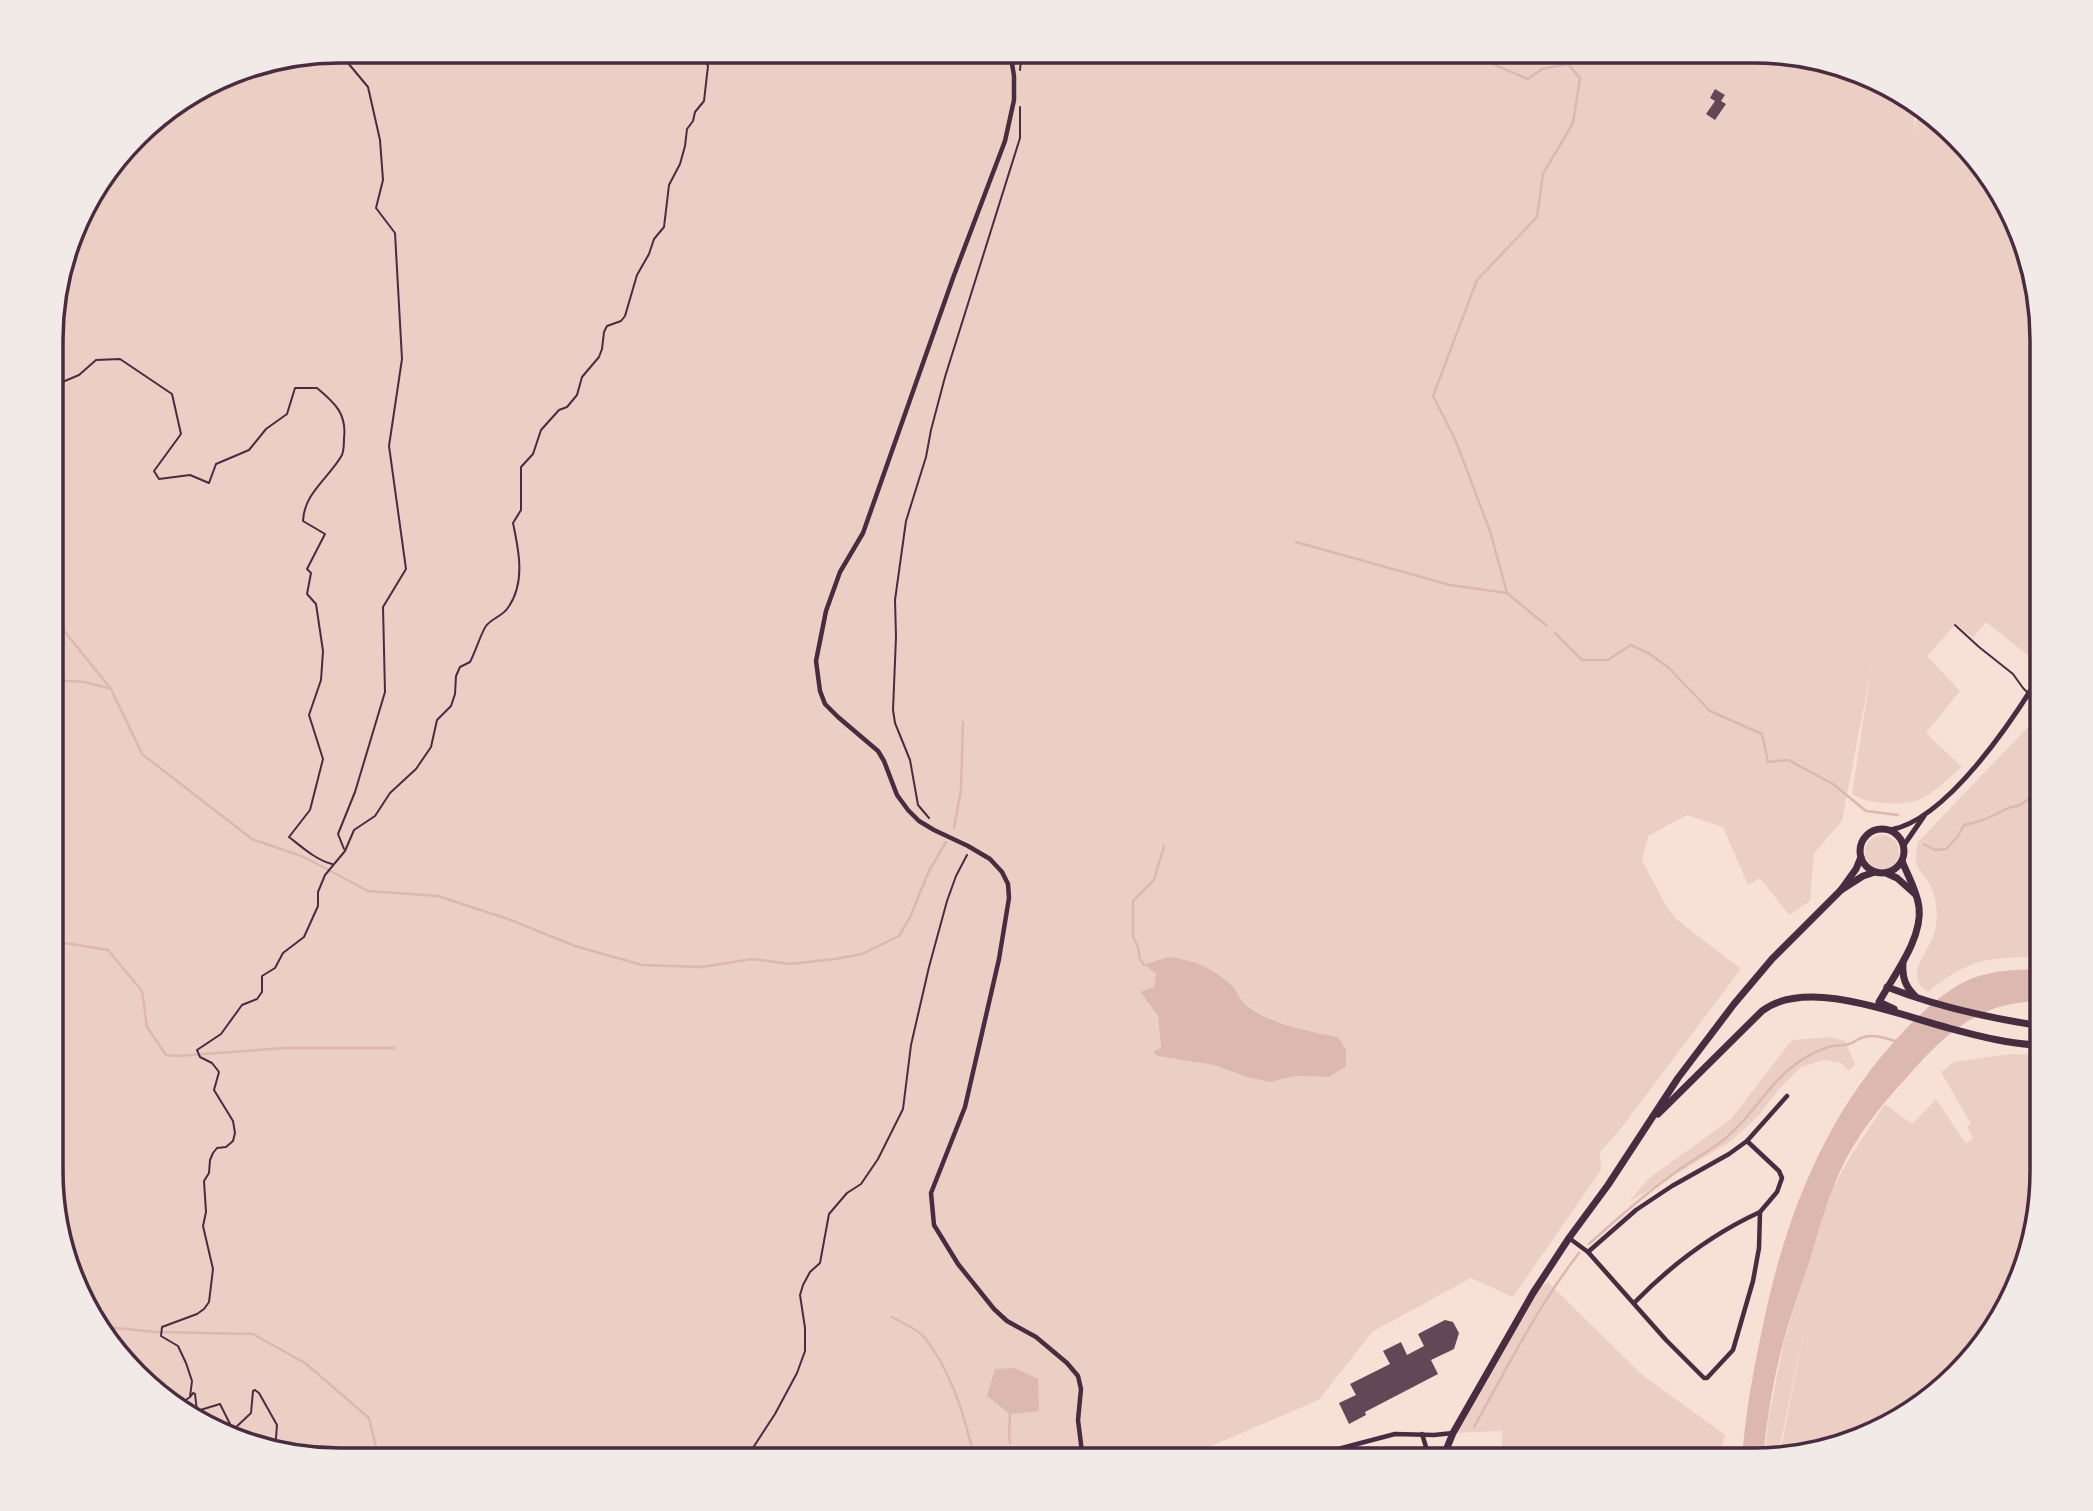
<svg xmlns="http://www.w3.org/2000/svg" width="2093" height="1511" font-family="'IBM Plex Sans',sans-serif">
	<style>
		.green { fill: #ebcfc5; fill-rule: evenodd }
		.water { fill: #dcb8b0 }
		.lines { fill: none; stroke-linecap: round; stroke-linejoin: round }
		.stream { stroke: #dcb8b0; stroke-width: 2.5 }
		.building { fill: #644757 }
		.path { stroke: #4a2c40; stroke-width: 2 }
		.service { stroke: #4a2c40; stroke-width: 2 }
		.minor { stroke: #4a2c40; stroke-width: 4.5 }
		.tertiary { stroke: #4a2c40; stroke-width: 5 }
		.primary { stroke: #4a2c40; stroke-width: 7 }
		.rim { fill: none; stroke: #4a2c40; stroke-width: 3.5 }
	</style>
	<rect width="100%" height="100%" fill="#f7e1d7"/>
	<g class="green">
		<path d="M340 51H1665L1673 53 1772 51 1863 73 1918 104 1914 118V131L1919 105 1929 111 2012 212 2042 321V648L2030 657 1986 622 1973 638 1956 624 1927 656 1960 691 1926 733 1962 767C1933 791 1924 807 1884 803 1872 802 1862 800 1852 794L1872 664 1842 821 1814 853 1810 901 1789 915 1760 878 1748 885 1723 827 1687 815 1648 836 1642 860 1664 902 1675 918 1741 969 1623 1126 1600 1152 1601 1170 1513 1297 1471 1278 1372 1332 1319 1400 1178 1460H321L247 1445 164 1400 89 1315 53 1208V303L81 212 149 123 230 73ZM1145 966 1233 987C1236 992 1239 997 1243 1001 1261 1021 1312 1032 1338 1037L1329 1077 1296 1076 1270 1082 1247 1077 1214 1065 1192 1061 1161 1048 1158 1016 1140 993 1154 987 1156 972Z"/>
		<path d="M2042 703V956C1986 959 1973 956 1928 992 1900 974 1933 951 1936 926 1938 912 1936 896 1929 883 1926 877 1920 872 1917 865 1915 859 1917 850 1917 843L2028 727Z"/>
		<circle cx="1882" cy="852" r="17"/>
		<polygon points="1830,1037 1845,1041 1855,1064 1849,1071 1841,1063 1824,1060 1801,1067 1779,1089 1760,1114 1730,1142 1629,1202 1648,1179 1731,1119 1792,1040"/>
		<polygon points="2011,1054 2042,1055 2042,1190 2027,1264 1982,1347 1881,1430 1780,1454 1807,1314 1778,1455 1764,1458 1769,1416 1784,1341 1830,1193 1850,1157 1885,1104 1912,1124 1936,1099 1966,1144 1973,1138 1967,1126 1971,1124 1941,1072 1954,1062"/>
		<polygon points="1548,1282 1640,1373 1725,1435 1719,1460 1502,1460 1502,1431 1453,1433 1533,1293"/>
	</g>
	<g class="water">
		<path d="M1168 957C1194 960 1212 967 1232 986 1237 991 1240 999 1245 1004 1269 1024 1308 1031 1338 1037L1346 1050V1066L1329 1077 1296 1076 1270 1082 1247 1077 1214 1065 1158 1056 1153 1052 1161 1048 1158 1016 1140 992 1154 987 1156 973 1144 965Z"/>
		<path d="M2042 969V1002C1983 999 1944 1034 1908 1076 1885 1101 1864 1126 1847 1157 1830 1189 1821 1222 1811 1256 1802 1285 1791 1313 1783 1343 1773 1380 1767 1419 1763 1458L1742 1460C1745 1417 1752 1377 1761 1335 1783 1223 1823 1116 1903 1032 1920 1014 1941 994 1964 982 1988 970 2015 970 2042 969Z"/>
		<polygon points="1015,1368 1038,1379 1039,1411 1010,1414 987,1396 995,1369"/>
	</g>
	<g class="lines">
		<g class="stream">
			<polyline points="1462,51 1528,79 1542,69 1568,64 1580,78 1573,123 1543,174 1537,217 1477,280 1433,396 1455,439 1490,531 1507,593 1547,626"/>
			<polyline points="1296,542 1450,585 1507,593"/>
			<polyline points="53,617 111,689 142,754 252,839 304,857 368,891 438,896 508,919 575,946 642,965 702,967 752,959 790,964 835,959 862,954 899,936 910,917 929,871 946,842"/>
			<polyline points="1555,633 1582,660 1608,660 1631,645 1650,654 1669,668 1710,711 1762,734 1768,762 1788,760 1833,784 1866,811 1898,815"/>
			<polyline points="53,680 84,682 108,688"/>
			<polyline points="2042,709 2036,719 2042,736"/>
			<polyline points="954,828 961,789 963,722"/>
			<path d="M1924 844 1935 850 1946 849 1958 836 1964 825C1980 822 1992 817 2006 809 2010 807 2012 807 2017 806 2026 803 2037 792 2042 783"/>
			<polyline points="53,941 108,950 142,991 147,1027 166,1055 177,1056 285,1048 394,1048"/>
			<polyline points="1144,965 1140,959 1138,947 1133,937 1133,901 1154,880 1164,846"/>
			<path d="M1589 1244C1616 1220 1642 1196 1672 1175 1687 1163 1705 1154 1721 1142 1761 1111 1773 1066 1828 1047 1835 1045 1842 1046 1849 1044 1854 1043 1858 1038 1864 1037 1873 1034 1886 1038 1895 1041"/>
			<path d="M892 1317C902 1323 918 1329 925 1338 952 1372 965 1418 975 1460"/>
			<polyline points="96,1323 106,1327 156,1332 253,1334 305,1363 369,1418 379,1460"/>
			<path d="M1474 1427C1507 1368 1537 1307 1579 1253"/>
			<polyline points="1010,1443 1009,1433 1010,1414"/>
			<polyline points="1410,1460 1417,1457"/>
		</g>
	</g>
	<g class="building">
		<polygon points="1715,89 1725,95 1721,101 1726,104 1715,120 1706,114 1715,101 1710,98"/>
		<polygon points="1445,1320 1453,1322 1459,1333 1454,1349 1431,1360 1438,1374 1365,1412 1366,1415 1349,1424 1339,1403 1356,1395 1350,1384 1390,1364 1383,1351 1401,1342 1407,1355 1424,1346 1418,1334"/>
	</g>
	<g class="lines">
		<g class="path">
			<polyline points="338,51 368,87 380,140 383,180 376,208 395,233 402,359 389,446 406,569 383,607 385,692 355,792 338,834 344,849"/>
			<polyline points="1020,70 1022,51"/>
			<path d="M53 386 79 375 96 360 120 359 172 394 181 434 154 471 159 479 190 475 209 483 216 464 249 450 266 429 287 414 295 388H317C335 403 347 414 344 438 344 444 344 450 342 455 329 478 304 493 303 521L325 534 307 569 311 573 307 594 316 604 323 651 321 680 309 715 323 759 310 810 289 837C302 847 316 860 332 864"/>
			<polyline points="929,818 918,805 910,760 895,723 893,710 896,637 895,600 906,521 926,457 931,430 945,377 1020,138 1020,107"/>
			<polyline points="191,1396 193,1393 195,1394 197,1411 220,1404 233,1430 251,1413 253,1391 255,1390 259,1393 277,1425 275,1450"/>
			<path d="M176 1407 190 1397 192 1381 186 1363 178 1346 161 1336 162 1327 197 1314 204 1309 209 1302 213 1269 203 1226 206 1212 204 1181 209 1173 210 1160 213 1153 217 1148 226 1147 233 1141 235 1133 233 1121 214 1090 219 1072 212 1063 200 1057 197 1050 221 1034 242 1005 257 999 262 992V976L275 968 283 953 304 937 318 906V892L325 875 345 851 354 830 375 816 390 793 416 769 431 747 437 720 451 706 455 694 456 676 460 667 470 662C474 655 482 631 486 626 491 619 502 616 507 609 526 584 519 551 513 523L521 510V467L533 454 541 430 559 410 567 407 577 395 582 377 599 357 602 349 604 332 607 326 621 321 625 316 637 275 649 254 654 239 664 227 669 185 680 164 685 146 687 129 693 121 695 112 704 101 708 66 704 58 703 51"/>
			<polyline points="745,1460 775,1414 797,1373 805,1351 805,1328 800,1295 803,1285 810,1272 820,1263 829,1214 847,1193 861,1184 878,1159 903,1109 911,1045 929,967 947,901 956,876 967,855"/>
		</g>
		<polyline class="service" points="1955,625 1979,647 2013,674 2023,688 2028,693"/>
		<g class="minor">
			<polyline points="1010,51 1014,76 1014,100 1005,141 953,278 863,533 840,572 826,611 816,661 820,691 825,704 838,717 878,751 884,761 897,795 908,810 919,821 934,830 968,846 990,859 1002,872 1008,884 1009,898 999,959 965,1107 931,1193 934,1225 958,1264 994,1309 1007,1321 1036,1337 1067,1363 1078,1376 1081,1389 1078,1420 1083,1460"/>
			<polyline points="1569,1238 1588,1252 1666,1340 1704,1378 1707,1378 1733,1350 1753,1281 1759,1248 1760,1212 1777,1192 1782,1178 1779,1171 1747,1141"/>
			<polyline points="1588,1252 1636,1210 1672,1186 1729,1154 1747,1141 1787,1096"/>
			<path d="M1634 1303C1671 1265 1712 1234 1760 1212"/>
			<polyline points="1422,1434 1430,1460"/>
			<polyline points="1312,1460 1319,1454 1395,1434 1434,1435 1453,1433"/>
		</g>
		<g class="tertiary">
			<path d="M1890 830C1947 820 2013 720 2042 672"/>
			<polyline points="1904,845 1924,816"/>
		</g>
		<g class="primary">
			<circle cx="1882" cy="851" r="22"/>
			<polyline points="1886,873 1897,878 1915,894"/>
			<polyline points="1841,890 1863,876 1875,872"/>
			<path d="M1903 963C1902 977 1905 986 1915 996"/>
			<path d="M1887 987C1938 1007 1988 1018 2042 1026"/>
			<path d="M1894 1009 1879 1002C1894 975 1923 938 1919 907 1917 891 1908 876 1902 861"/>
			<path d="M1658 1114 1762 1011C1806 977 1897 1014 1945 1027 1975 1035 2011 1045 2042 1045"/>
			<polyline points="1442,1460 1453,1433 1533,1293 1569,1238 1608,1185 1678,1078 1734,1004 1772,959 1841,890 1856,869 1861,857"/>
		</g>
	</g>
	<path d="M0 0H2093V1511H0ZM340 63H1753A277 277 0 0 1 2030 340V1171A277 277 0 0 1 1753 1448H340A277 277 0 0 1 63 1171V340A277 277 0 0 1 340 63Z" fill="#f1eae7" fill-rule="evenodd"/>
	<path class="rim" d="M340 63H1753A277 277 0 0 1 2030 340V1171A277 277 0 0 1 1753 1448H340A277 277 0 0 1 63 1171V340A277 277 0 0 1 340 63Z"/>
</svg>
